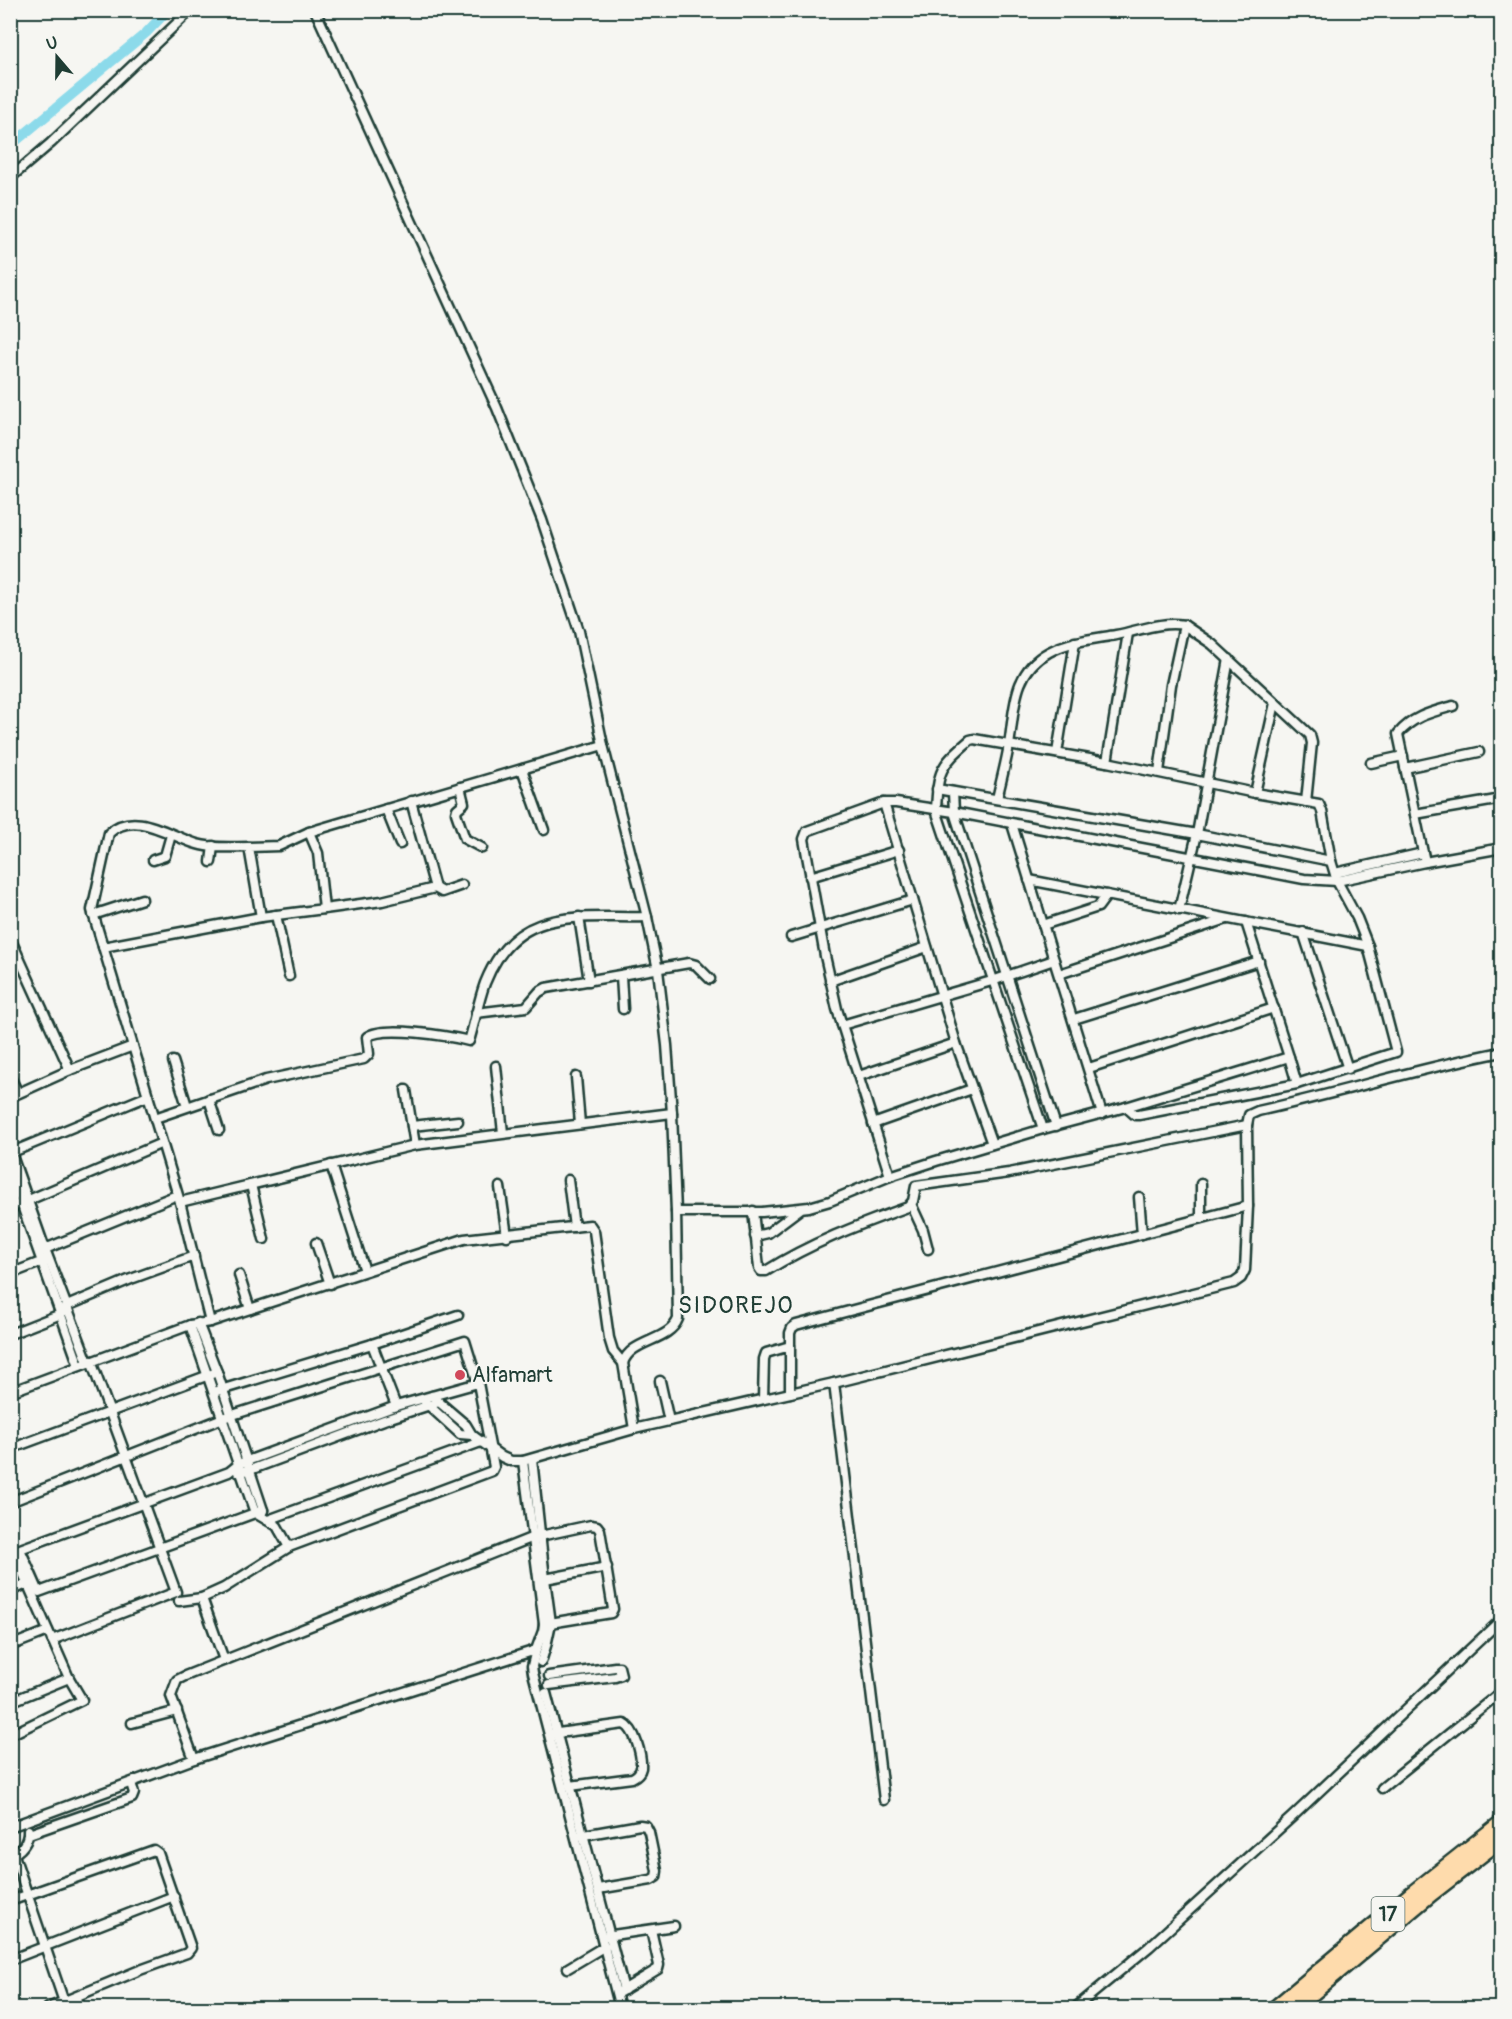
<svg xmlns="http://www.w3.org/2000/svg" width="1512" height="2019" font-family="Pangolin,sans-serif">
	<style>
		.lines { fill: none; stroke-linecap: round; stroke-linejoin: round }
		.canal { stroke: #8cdaea; stroke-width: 10 }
		.street-casing { stroke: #1f3d34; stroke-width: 13 }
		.highway-casing { stroke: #1f3d34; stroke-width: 20 }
		.street { stroke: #f6f6f2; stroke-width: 8 }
		.highway { stroke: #fedbac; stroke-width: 15 }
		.poi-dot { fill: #d1495b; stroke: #f6f6f2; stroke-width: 2 }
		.labels { text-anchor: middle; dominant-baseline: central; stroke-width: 4.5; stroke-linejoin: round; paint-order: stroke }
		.shield { fill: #f6f6f2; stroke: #60746d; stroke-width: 1.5 }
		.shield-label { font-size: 20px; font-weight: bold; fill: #1f3d34 }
		.poi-label { font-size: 21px; fill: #1f3d34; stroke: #f6f6f2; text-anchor: start }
		.quarter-label { font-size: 24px; letter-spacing: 1.5px; fill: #1f3d34; stroke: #f6f6f2 }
	</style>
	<rect width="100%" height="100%" fill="#f6f6f2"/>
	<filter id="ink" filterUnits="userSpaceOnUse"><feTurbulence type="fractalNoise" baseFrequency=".0167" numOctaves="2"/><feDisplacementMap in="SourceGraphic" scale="12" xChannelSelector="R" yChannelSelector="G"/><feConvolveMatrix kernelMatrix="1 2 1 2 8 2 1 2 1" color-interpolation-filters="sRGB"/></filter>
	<g filter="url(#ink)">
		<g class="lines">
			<polyline class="canal" points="10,146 146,33 168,10"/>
			<g class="street-casing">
				<g id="street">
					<path d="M315 10 497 408 542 520 579 631 603 745 647 917 658 970 667 1045 672 1113 676 1212 678 1319C669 1342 631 1339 623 1363L634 1429"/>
					<polyline points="10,178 51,143 191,10"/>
					<polyline points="1184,625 1212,644 1310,735 1312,743 1306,802"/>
					<polyline points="1057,753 1075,642"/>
					<polyline points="1107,762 1128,633"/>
					<polyline points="1371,763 1403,756"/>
					<polyline points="1405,768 1479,752"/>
					<polyline points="522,769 544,830"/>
					<polyline points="460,787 464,803 457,809 456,813 465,839 482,848"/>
					<polyline points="937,789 1197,834 1229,659"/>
					<polyline points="953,792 954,812 1056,1126"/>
					<polyline points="1255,793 1275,703"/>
					<path d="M997 799C1001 781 1006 763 1009 745 1015 709 1012 672 1049 652 1070 641 1093 639 1116 635 1139 631 1160 621 1184 625L1171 685 1159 772"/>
					<polyline points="411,801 435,888"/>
					<polyline points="884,803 956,1043 992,1144"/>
					<polyline points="386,809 400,844"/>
					<polyline points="1415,814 1502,799"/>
					<polyline points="153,860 165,856 171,835"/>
					<polyline points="211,862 213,846"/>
					<path d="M1425 862 1398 734C1413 716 1432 712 1453 706"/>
					<polyline points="1335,873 1423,853"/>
					<polyline points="810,877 899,850"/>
					<polyline points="1029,880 1368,946"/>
					<polyline points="324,909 382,901 435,888 442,892 462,885"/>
					<polyline points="93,915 142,899"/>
					<polyline points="276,915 289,976"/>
					<polyline points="261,917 249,847 279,846 309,832"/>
					<polyline points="579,917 589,981"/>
					<polyline points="1043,925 1098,907 1107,895"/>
					<polyline points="1303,932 1348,1069"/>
					<polyline points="791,937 913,900"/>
					<polyline points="10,938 70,1070"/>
					<polyline points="103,947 261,917 324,909 318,853 309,832 603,745"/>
					<polyline points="1054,960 1102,1114"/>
					<polyline points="1059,974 1227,919"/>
					<polyline points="621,976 623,1009"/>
					<polyline points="830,981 927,947"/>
					<polyline points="476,1013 526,1007 539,992 546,988 689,963 696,965 710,979"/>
					<polyline points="1074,1019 1259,961"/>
					<polyline points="842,1025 995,980 1054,960 1012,824"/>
					<path d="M133 1046 92 910 109 833C135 809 169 836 197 844 213 849 232 847 249 847"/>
					<polyline points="1289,1057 1297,1084"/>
					<polyline points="173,1061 187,1106"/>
					<polyline points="496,1066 503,1133"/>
					<polyline points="1089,1068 1274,1008"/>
					<polyline points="859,1076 956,1043"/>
					<polyline points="10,1077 18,1093"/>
					<polyline points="576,1077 580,1124"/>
					<polyline points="406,1090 415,1145"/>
					<polyline points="10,1097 70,1070 133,1046 180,1202 210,1322"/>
					<polyline points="209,1099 219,1130"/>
					<polyline points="1126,1107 1135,1115 1139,1115 1297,1084 1396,1052 1368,946 1357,918 1337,881 1331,861"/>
					<path d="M155 1118 266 1080 364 1059 369 1054 367 1037C383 1025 449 1036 469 1041 475 1022 478 1002 485 983 516 904 579 919 647 917"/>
					<polyline points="873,1124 972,1089"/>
					<polyline points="412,1126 458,1121"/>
					<path d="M1043 1129 936 810C938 770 940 766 970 740L974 739 1107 762 1255 793 1319 804 1322 811 1331 861 1197 834 1179 910"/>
					<polyline points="10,1150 45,1249 88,1362"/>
					<polyline points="10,1153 148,1096"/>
					<polyline points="331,1165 365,1271"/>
					<polyline points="10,1172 79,1366"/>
					<polyline points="890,1176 837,1009 825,956 804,839 807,831 884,803 896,803 954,812 1304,879 1337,881 1425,862 1502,848"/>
					<polyline points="568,1180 574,1227"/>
					<polyline points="251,1185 264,1239"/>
					<polyline points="500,1187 507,1236"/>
					<polyline points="1139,1197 1142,1234"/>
					<polyline points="180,1202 415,1145 672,1113"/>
					<polyline points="911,1204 923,1230 928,1249"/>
					<polyline points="10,1208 162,1143"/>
					<path d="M753 1211 759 1268 761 1271H766C811 1243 858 1225 908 1207L913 1201 916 1186 1009 1173 1247 1125"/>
					<polyline points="676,1212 762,1212 809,1207 830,1201 890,1176 936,1161 1043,1129 1126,1107 1289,1057 1246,922"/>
					<polyline points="1201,1218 1201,1184"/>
					<polyline points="755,1236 768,1233 800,1209"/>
					<polyline points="316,1243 330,1284"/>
					<polyline points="45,1249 177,1195"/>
					<polyline points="10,1274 46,1260"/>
					<polyline points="239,1275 250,1309"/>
					<polyline points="198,1323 217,1372 263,1510 262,1513"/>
					<polyline points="190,1325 255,1513 277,1526 289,1547"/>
					<polyline points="10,1334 61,1314 67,1306 131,1279 194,1256"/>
					<polyline points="372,1344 396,1406"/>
					<polyline points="660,1381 669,1421"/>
					<polyline points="834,1383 884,1800"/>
					<polyline points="10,1392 190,1325 210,1322 464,1239 590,1225 594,1231 609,1338 613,1351 623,1363"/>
					<polyline points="214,1392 372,1344 458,1315"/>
					<polyline points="790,1393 790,1333 792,1328 796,1325 1248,1206"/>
					<path d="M432 1396 466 1425 472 1435 502 1457 511 1461H523L634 1429 834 1383 1234 1283 1241 1278 1245 1270 1248 1206 1247 1125 1249 1115 1258 1111C1339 1093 1419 1068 1502 1052"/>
					<polyline points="763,1399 764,1359 766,1353 790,1346"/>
					<polyline points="425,1402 460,1434 472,1435"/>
					<polyline points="10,1449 217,1372"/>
					<polyline points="532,1459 545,1579 607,1567"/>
					<polyline points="523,1461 544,1624 543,1631 536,1650"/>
					<polyline points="238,1472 250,1470 384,1420 439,1402"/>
					<polyline points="10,1502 223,1418 465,1341 478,1383 494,1467 492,1471 289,1547 224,1588 202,1598 179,1601"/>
					<polyline points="263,1510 39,1592 20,1549 229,1472 239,1464 247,1461 396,1406 478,1383"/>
					<polyline points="268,1520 481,1442"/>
					<polyline points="10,1544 69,1678 10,1702"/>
					<polyline points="10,1591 29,1583"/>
					<polyline points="202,1598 224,1660"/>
					<polyline points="52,1640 176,1592 91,1361"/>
					<polyline points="10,1646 48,1631"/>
					<polyline points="541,1662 546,1646 551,1623 545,1579"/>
					<polyline points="549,1676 615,1667 619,1667 621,1675 615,1677 549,1685"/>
					<polyline points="546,1693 624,1990"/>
					<polyline points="132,1723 177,1711"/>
					<path d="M551 1734 624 1724C635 1729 642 1755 641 1768 640 1773 636 1776 632 1778L570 1786"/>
					<polyline points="10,1735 82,1700 69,1678"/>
					<polyline points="194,1759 171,1696 177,1680 185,1676 531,1538 591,1525 597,1526 600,1530 613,1609 611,1613 544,1624"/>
					<polyline points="1382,1788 1502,1691"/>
					<polyline points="10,1827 194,1759 536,1650 532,1666 533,1673 620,2008"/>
					<polyline points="29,1834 132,1798 134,1793 131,1783"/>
					<polyline points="578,1836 640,1825 646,1826 649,1832 657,1871 656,1877 651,1880 598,1889"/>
					<path d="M10 1855C21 1852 29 1841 28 1830"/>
					<polyline points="14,1855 64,2002"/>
					<polyline points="10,1901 154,1850 158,1853 191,1948 187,1953 140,1970 48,2008"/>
					<polyline points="606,1936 674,1926"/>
					<polyline points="10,1960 174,1896"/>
					<polyline points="568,1968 605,1946"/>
					<polyline points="620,1992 658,1969 659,1965 651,1930"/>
					<polyline points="76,1997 81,2008"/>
					<polyline points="190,2008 204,2006 207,2008"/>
					<polyline points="1075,2008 1149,1947 1292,1817 1502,1619"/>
				</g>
			</g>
			<g class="highway-casing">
				<g id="highway">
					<polyline points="1276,2008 1411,1895 1502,1823"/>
					<polyline points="1294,2008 1431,1893 1502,1838"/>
				</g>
			</g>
			<use href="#street" class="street"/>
			<use href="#highway" class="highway"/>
		</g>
	</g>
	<circle class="poi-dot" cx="460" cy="1375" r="6"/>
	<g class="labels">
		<rect class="shield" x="1371.5" y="1897" width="33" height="34" rx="4.5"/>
		<g class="shield-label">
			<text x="1388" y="1914">17</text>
		</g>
		<g class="poi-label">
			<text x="472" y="1375">Alfamart</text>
		</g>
		<g class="quarter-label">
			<text x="736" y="1305">SIDOREJO</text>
		</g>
	</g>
	<rect width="1512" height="2019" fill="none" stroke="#f6f6f2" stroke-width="36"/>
	<rect x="18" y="18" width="1476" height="1983" fill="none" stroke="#1f3d34" stroke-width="2" filter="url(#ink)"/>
	<g transform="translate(57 57) rotate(340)" stroke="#f6f6f2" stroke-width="4.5" paint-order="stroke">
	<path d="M0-4.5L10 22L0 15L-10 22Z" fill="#1f3d34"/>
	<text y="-9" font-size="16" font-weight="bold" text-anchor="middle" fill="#1f3d34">U</text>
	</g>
</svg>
